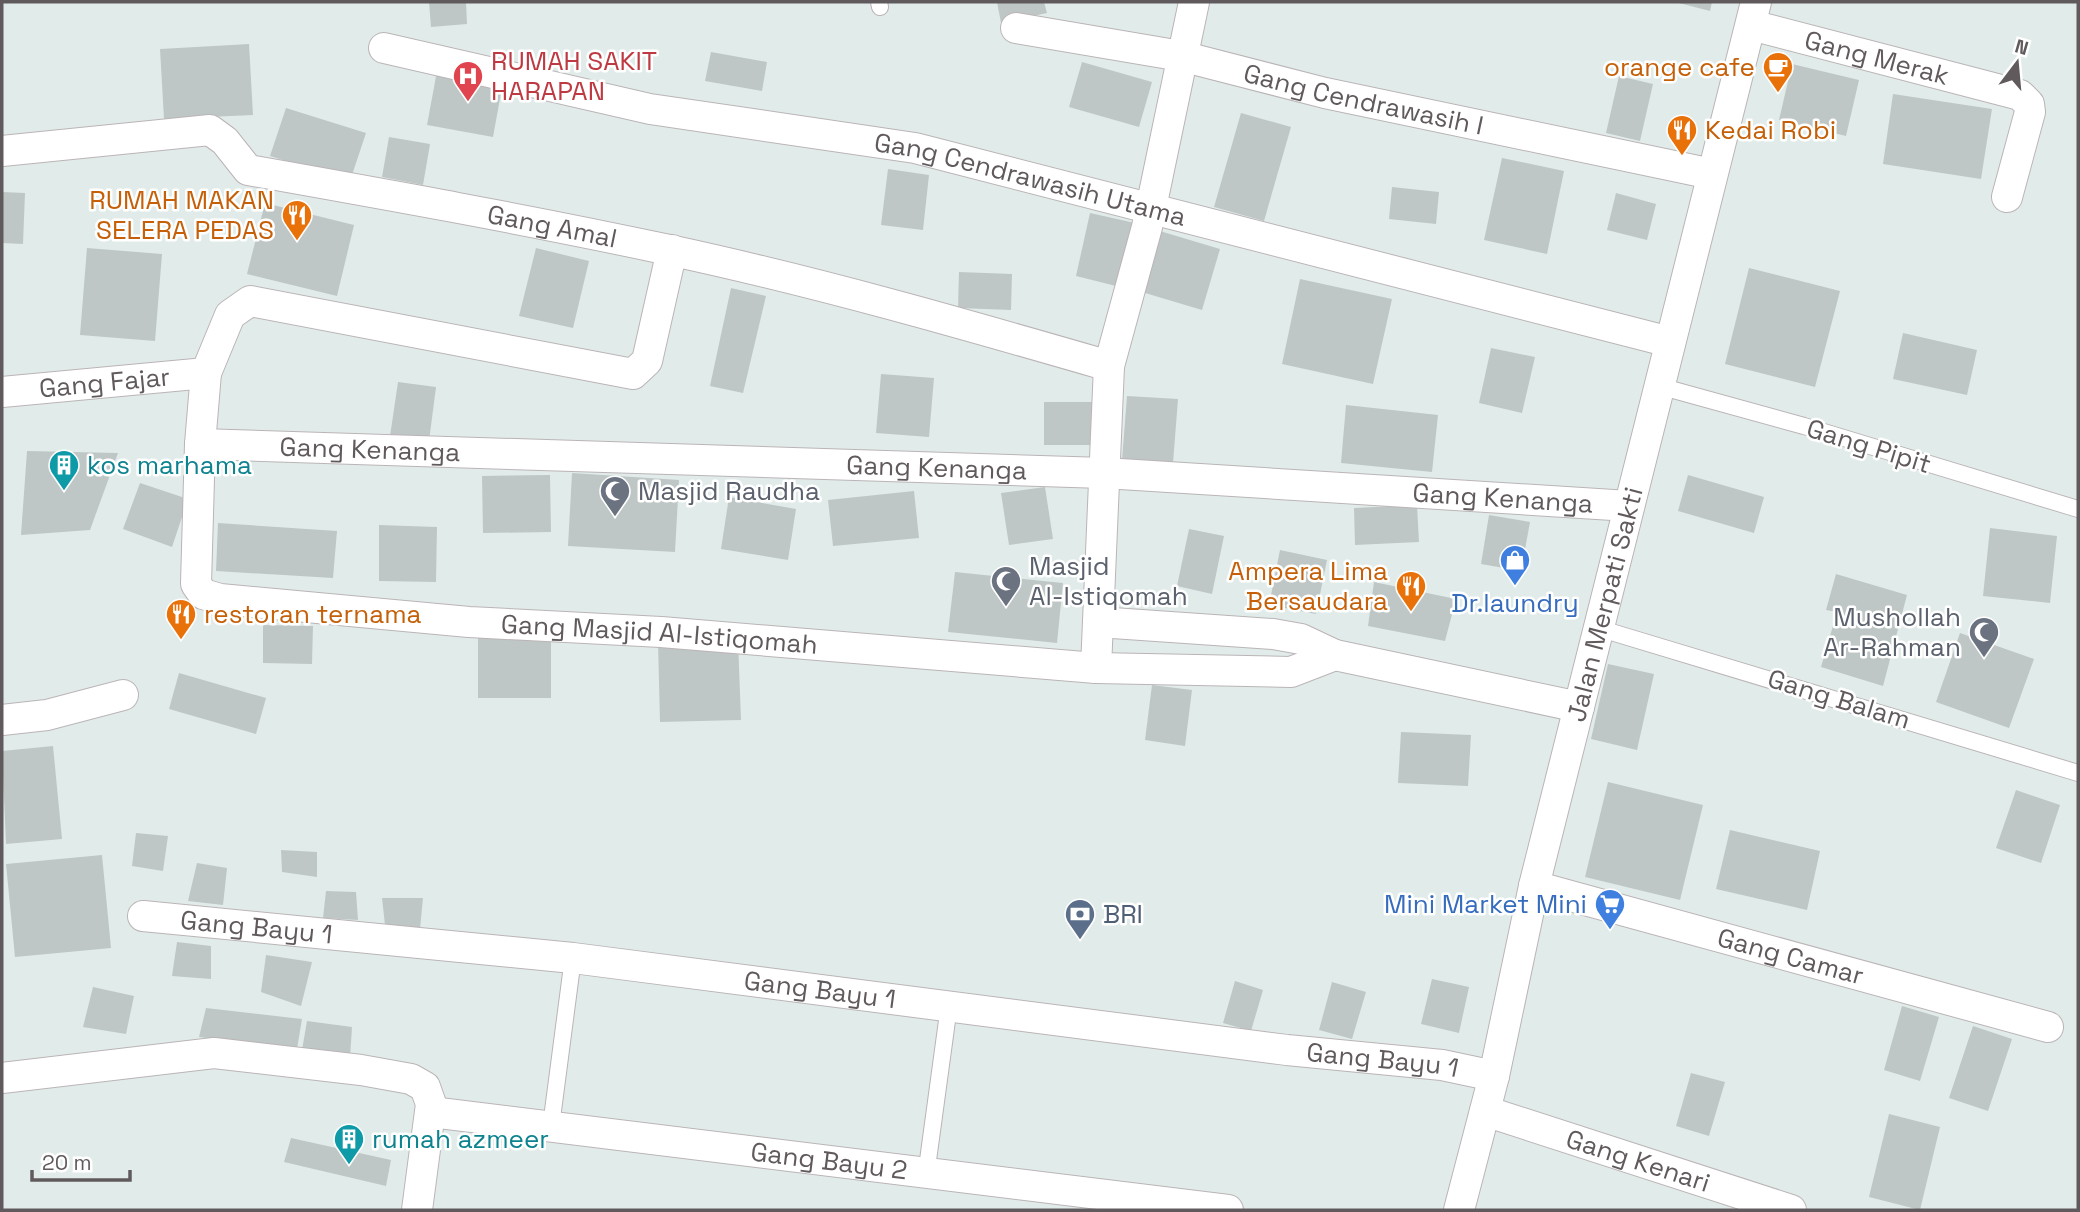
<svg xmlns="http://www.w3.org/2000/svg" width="2080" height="1212" font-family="'Space Grotesk',sans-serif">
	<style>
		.building { fill: #bec7c5 }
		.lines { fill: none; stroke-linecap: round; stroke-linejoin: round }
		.service-casing { stroke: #bbb4b6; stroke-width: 18 }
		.minor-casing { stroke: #bbb4b6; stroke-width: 32 }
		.service { stroke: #fff; stroke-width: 16 }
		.minor { stroke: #fff; stroke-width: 30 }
		.labels { text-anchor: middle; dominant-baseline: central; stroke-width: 5; stroke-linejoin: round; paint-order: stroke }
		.street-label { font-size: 26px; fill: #615a5c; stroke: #fff }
		.health-label { font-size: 26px; fill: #be3a42; stroke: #fff; text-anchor: start }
		.food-label { font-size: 26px; fill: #c56008; stroke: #fff; text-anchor: end }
		.culture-label { font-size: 26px; fill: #0d838f; stroke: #fff; text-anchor: start }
		.worship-label { font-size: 26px; fill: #5b616d; stroke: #fff; text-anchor: start }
		.shop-label { font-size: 26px; fill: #366cbe; stroke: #fff }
		.service-label { font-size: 26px; fill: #4e5e75; stroke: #fff; text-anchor: start }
	</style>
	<rect width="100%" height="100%" fill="#e1ecea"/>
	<g class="building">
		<polygon points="429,2 466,2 467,24 431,27"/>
		<polygon points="997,2 1044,2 1047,13 1001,23"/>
		<polygon points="1675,2 1712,2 1710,11"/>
		<polygon points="249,44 253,115 164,119 160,49"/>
		<polygon points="711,52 767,62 762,91 705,81"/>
		<polygon points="1082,62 1152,82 1139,127 1069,107"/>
		<polygon points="1792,64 1859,80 1846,136 1779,120"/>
		<polygon points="437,71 503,82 493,137 427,125"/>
		<polygon points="1619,76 1653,84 1640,141 1606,133"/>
		<polygon points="1893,94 1992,109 1981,179 1883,164"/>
		<polygon points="286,108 366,133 350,181 270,156"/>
		<polygon points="1241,113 1291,127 1264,221 1214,207"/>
		<polygon points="389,137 430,144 423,185 382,177"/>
		<polygon points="1502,158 1564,171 1547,254 1484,240"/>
		<polygon points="888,169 929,175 923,230 881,225"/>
		<polygon points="1392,187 1439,192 1436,224 1389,219"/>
		<polygon points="2,192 25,193 23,244 2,243"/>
		<polygon points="1616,193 1656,204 1647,240 1607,230"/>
		<polygon points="265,203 354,225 337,296 247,274"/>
		<polygon points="1090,213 1144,225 1128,289 1076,276"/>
		<polygon points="1153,229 1220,249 1202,310 1135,290"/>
		<polygon points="87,248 162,254 155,341 80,335"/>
		<polygon points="536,248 589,261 573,328 519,316"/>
		<polygon points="1749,268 1840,291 1815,387 1725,364"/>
		<polygon points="959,272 1012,274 1011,310 958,308"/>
		<polygon points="1300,279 1392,299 1373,384 1282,364"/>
		<polygon points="731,288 766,296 743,393 710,386"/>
		<polygon points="1903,333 1977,350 1967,395 1893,379"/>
		<polygon points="1491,348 1535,357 1522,413 1479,403"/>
		<polygon points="881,374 934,378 929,437 876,433"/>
		<polygon points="398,382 436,387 428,449 389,443"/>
		<polygon points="1127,396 1178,399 1173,463 1122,460"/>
		<rect x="1044" y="402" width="57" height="43"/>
		<polygon points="1346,405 1438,415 1432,472 1341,463"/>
		<polygon points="27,451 118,453 90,530 21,535"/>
		<polygon points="572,473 679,480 675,552 568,546"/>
		<polygon points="550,475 551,532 483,533 482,476"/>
		<polygon points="1688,475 1764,497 1754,533 1678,511"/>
		<polygon points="140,483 188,499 172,547 123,529"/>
		<polygon points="1045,487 1053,539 1009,545 1001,493"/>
		<polygon points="914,491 919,538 833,546 828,500"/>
		<polygon points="729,497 796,509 788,560 721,549"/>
		<polygon points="1417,505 1419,542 1355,545 1354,508"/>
		<polygon points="1489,515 1530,522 1521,571 1481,564"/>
		<polygon points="218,523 337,531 333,578 216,571"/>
		<polygon points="379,525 437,527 436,582 379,581"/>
		<polygon points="1990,528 2057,536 2050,603 1983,596"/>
		<polygon points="1189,529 1224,536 1212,594 1177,586"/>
		<polygon points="1280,550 1327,560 1316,614 1269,605"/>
		<polygon points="955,572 1063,583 1057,643 948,632"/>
		<polygon points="1836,574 1907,595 1883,686 1821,667 1837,612 1826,610"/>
		<polygon points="1374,582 1456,599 1445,641 1368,626"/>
		<polygon points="263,625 313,626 312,664 263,663"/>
		<rect x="478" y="631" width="73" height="67"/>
		<polygon points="1960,633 2034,659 2009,728 1936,702"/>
		<polygon points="738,640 741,720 660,722 658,642"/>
		<polygon points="1608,664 1654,674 1637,750 1591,739"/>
		<polygon points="179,673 266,698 256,734 169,709"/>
		<polygon points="1152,685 1192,690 1185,746 1145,740"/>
		<polygon points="1401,732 1471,735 1468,786 1398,783"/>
		<polygon points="53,746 62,839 6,844 2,751"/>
		<polygon points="1608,782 1703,805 1680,900 1585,877"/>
		<polygon points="2016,790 2060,805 2041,863 1996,848"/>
		<polygon points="1730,830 1820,851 1807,910 1716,889"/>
		<polygon points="136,833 168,836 163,871 132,866"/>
		<polygon points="281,850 317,852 317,877 282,872"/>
		<polygon points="102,855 111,948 15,957 6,864"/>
		<polygon points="197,863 227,868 223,905 188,901"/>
		<polygon points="326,891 356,892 358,920 323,918"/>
		<polygon points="382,898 423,898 420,929 385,925"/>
		<polygon points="177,942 211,946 211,979 172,976"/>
		<polygon points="266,955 312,962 301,1006 261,992"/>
		<polygon points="1432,979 1469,987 1459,1033 1421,1024"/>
		<polygon points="1235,981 1263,990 1251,1031 1223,1023"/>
		<polygon points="1332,982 1366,992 1352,1039 1319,1030"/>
		<polygon points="93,987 134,996 126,1034 83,1027"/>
		<polygon points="1902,1006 1939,1017 1920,1081 1884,1070"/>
		<polygon points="206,1008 302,1019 297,1049 199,1037"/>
		<polygon points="307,1021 352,1027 350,1058 302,1050"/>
		<polygon points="1973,1026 2012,1039 1988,1111 1949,1098"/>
		<polygon points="1691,1073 1725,1082 1709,1136 1676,1126"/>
		<polygon points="1889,1114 1940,1127 1920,1210 1869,1197"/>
		<polygon points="291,1138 391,1160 386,1186 284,1162"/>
	</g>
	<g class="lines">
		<g class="service-casing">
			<g id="service">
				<polyline points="879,2 880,7"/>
				<polyline points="1659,386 1804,426 2078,509"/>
				<polyline points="1598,628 2078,773"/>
				<polyline points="551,1126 573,958"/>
				<polyline points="926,1175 949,1006"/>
			</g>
		</g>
		<g class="minor-casing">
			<g id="minor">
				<path id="s1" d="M1751 25 2020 95 2029 104 2030 112 2007 197"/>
				<path id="s2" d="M1016 28 1181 56 1325 93 1712 174"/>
				<path id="s3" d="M384 48 650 109 915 148 1670 342"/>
				<path id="s4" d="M2 151 210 130 225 141 248 170C389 195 529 220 669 250 818 282 964 324 1109 366"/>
				<path id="s5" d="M672 250 647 361 633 374 250 301 230 315 206 373 200 444 196 584 203 594 220 599 469 622 661 632 1096 668 1291 672 1335 655"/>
				<path id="s6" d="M2 392 206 373"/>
				<path id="s7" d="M200 444 1104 473 1629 506"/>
				<polyline points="1098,622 1273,634 1301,639 1335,655 1579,707"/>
				<polyline points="1096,668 1109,366 1147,227 1194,2"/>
				<polyline points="2,720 47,715 123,695"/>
				<path id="s8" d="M1534 886 2048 1027"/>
				<path id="s9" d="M143 916 573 958 1287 1050 1442 1065 1494 1076"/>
				<polyline points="2,1078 214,1053 361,1070 411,1079 425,1087 431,1104 417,1210"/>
				<path id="s10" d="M1485 1111 1791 1210"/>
				<path id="s11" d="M431 1112 1228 1210"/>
				<path id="s12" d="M1459 1210 1494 1076 1534 886 1756 2"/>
			</g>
		</g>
		<use href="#service" class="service"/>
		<use href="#minor" class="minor"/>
	</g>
	<defs>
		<g id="cafe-pin" transform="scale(1.575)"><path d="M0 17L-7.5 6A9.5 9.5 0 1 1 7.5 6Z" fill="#e8710a" stroke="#fff"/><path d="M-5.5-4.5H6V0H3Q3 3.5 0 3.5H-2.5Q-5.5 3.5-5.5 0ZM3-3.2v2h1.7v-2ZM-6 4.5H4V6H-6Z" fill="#fff"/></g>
		<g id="hospital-pin" transform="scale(1.575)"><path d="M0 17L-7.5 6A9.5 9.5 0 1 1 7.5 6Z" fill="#e0444e" stroke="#fff"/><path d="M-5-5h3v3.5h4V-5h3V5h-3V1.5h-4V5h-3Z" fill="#fff"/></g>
		<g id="restaurant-pin" transform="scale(1.575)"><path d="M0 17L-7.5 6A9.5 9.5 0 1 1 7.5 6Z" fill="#e8710a" stroke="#fff"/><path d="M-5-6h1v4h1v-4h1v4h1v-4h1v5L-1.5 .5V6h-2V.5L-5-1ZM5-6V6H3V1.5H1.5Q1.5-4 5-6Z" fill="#fff"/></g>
		<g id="building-pin" transform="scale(1.575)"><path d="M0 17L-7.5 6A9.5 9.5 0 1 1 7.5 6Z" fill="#0f9aa8" stroke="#fff"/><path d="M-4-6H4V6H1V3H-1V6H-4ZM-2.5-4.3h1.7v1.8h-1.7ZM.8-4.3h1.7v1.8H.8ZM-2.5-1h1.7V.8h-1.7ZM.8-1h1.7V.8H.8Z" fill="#fff"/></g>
		<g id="mosque-pin" transform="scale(1.575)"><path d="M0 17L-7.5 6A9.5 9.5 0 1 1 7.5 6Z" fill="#6b7280" stroke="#fff"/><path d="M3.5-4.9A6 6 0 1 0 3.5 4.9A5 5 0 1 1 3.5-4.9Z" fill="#fff"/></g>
		<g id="shop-pin" transform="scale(1.575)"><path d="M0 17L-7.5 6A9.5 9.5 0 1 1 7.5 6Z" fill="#3f7fe0" stroke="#fff"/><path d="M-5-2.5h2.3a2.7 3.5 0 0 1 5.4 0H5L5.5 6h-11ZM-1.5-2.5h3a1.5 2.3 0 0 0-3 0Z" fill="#fff"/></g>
		<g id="supermarket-pin" transform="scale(1.575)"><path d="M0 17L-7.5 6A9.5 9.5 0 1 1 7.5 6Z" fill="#3f7fe0" stroke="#fff"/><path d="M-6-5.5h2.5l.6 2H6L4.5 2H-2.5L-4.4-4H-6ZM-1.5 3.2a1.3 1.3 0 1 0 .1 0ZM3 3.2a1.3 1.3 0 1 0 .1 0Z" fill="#fff"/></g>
		<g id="bank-pin" transform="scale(1.575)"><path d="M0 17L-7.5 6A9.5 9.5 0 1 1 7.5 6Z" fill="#5c6f8a" stroke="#fff"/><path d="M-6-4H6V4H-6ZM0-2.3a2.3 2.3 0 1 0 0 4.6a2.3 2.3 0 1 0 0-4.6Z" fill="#fff"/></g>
	</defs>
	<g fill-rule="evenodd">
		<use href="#cafe-pin" x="1778" y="67"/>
		<use href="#hospital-pin" x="468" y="76"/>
		<use href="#restaurant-pin" x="1682" y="130"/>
		<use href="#restaurant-pin" x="297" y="215"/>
		<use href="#building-pin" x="64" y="465"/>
		<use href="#mosque-pin" x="615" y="491"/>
		<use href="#shop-pin" x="1515" y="560"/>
		<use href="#mosque-pin" x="1006" y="581"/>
		<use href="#restaurant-pin" x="1411" y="586"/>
		<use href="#restaurant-pin" x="181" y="614"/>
		<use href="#mosque-pin" x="1984" y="632"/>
		<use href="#supermarket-pin" x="1610" y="904"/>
		<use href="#bank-pin" x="1080" y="914"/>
		<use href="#building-pin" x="349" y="1139"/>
	</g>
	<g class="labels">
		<g class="street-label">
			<text stroke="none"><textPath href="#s1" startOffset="130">Gang Merak</textPath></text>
			<text stroke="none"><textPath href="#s2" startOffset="355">Gang Cendrawasih I</textPath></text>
			<text stroke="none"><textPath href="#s3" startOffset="660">Gang Cendrawasih Utama</textPath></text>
			<text stroke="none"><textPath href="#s4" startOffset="574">Gang Amal</textPath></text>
			<text stroke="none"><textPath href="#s6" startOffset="103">Gang Fajar</textPath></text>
			<text transform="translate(1869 446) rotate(17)">Gang Pipit</text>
			<text stroke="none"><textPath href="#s7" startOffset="170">Gang Kenanga</textPath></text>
			<text stroke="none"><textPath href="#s7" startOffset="737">Gang Kenanga</textPath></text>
			<text stroke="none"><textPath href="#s7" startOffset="1304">Gang Kenanga</textPath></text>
			<text stroke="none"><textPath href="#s12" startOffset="623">Jalan Merpati Sakti</textPath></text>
			<text stroke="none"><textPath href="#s5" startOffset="1292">Gang Masjid Al-Istiqomah</textPath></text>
			<text transform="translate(1839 699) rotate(17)">Gang Balam</text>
			<text stroke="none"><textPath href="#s9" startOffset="114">Gang Bayu 1</textPath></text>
			<text stroke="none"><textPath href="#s8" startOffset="266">Gang Camar</textPath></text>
			<text stroke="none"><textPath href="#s9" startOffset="681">Gang Bayu 1</textPath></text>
			<text stroke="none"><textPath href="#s9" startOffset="1248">Gang Bayu 1</textPath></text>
			<text stroke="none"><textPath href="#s10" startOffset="161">Gang Kenari</textPath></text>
			<text stroke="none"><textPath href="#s11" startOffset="401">Gang Bayu 2</textPath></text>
		</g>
		<g class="health-label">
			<text x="491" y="61">RUMAH SAKIT<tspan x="491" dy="30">HARAPAN</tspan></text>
		</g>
		<g class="food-label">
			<text x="1755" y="67">orange cafe</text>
			<text x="1705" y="130" text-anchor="start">Kedai Robi</text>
			<text x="274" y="200">RUMAH MAKAN<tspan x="274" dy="30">SELERA PEDAS</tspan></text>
			<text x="1388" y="571">Ampera Lima<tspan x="1388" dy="30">Bersaudara</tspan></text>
			<text x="204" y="614" text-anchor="start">restoran ternama</text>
		</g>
		<g class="culture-label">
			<text x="87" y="465">kos marhama</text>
			<text x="372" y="1139">rumah azmeer</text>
		</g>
		<g class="worship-label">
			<text x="638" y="491">Masjid Raudha</text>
			<text x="1029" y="566">Masjid<tspan x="1029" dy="30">Al-Istiqomah</tspan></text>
			<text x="1961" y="617" text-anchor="end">Mushollah<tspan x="1961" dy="30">Ar-Rahman</tspan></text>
		</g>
		<g class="shop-label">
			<text x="1515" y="603">Dr.laundry</text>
			<text x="1587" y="904" text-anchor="end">Mini Market Mini</text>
		</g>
		<g class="service-label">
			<text x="1103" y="914">BRI</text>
		</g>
	</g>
	<rect width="2080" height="1212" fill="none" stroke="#615a5c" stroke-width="7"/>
	<g transform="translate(2017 63) rotate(16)" stroke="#ffffff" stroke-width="5" paint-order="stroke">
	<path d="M0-5L12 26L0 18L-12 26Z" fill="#615a5c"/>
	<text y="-10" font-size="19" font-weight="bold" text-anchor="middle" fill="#615a5c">N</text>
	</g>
	<path d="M32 1170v10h98v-10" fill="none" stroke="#615a5c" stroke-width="3.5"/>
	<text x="42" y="1170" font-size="21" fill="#615a5c" stroke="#ffffff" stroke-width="5" paint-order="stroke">20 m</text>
</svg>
